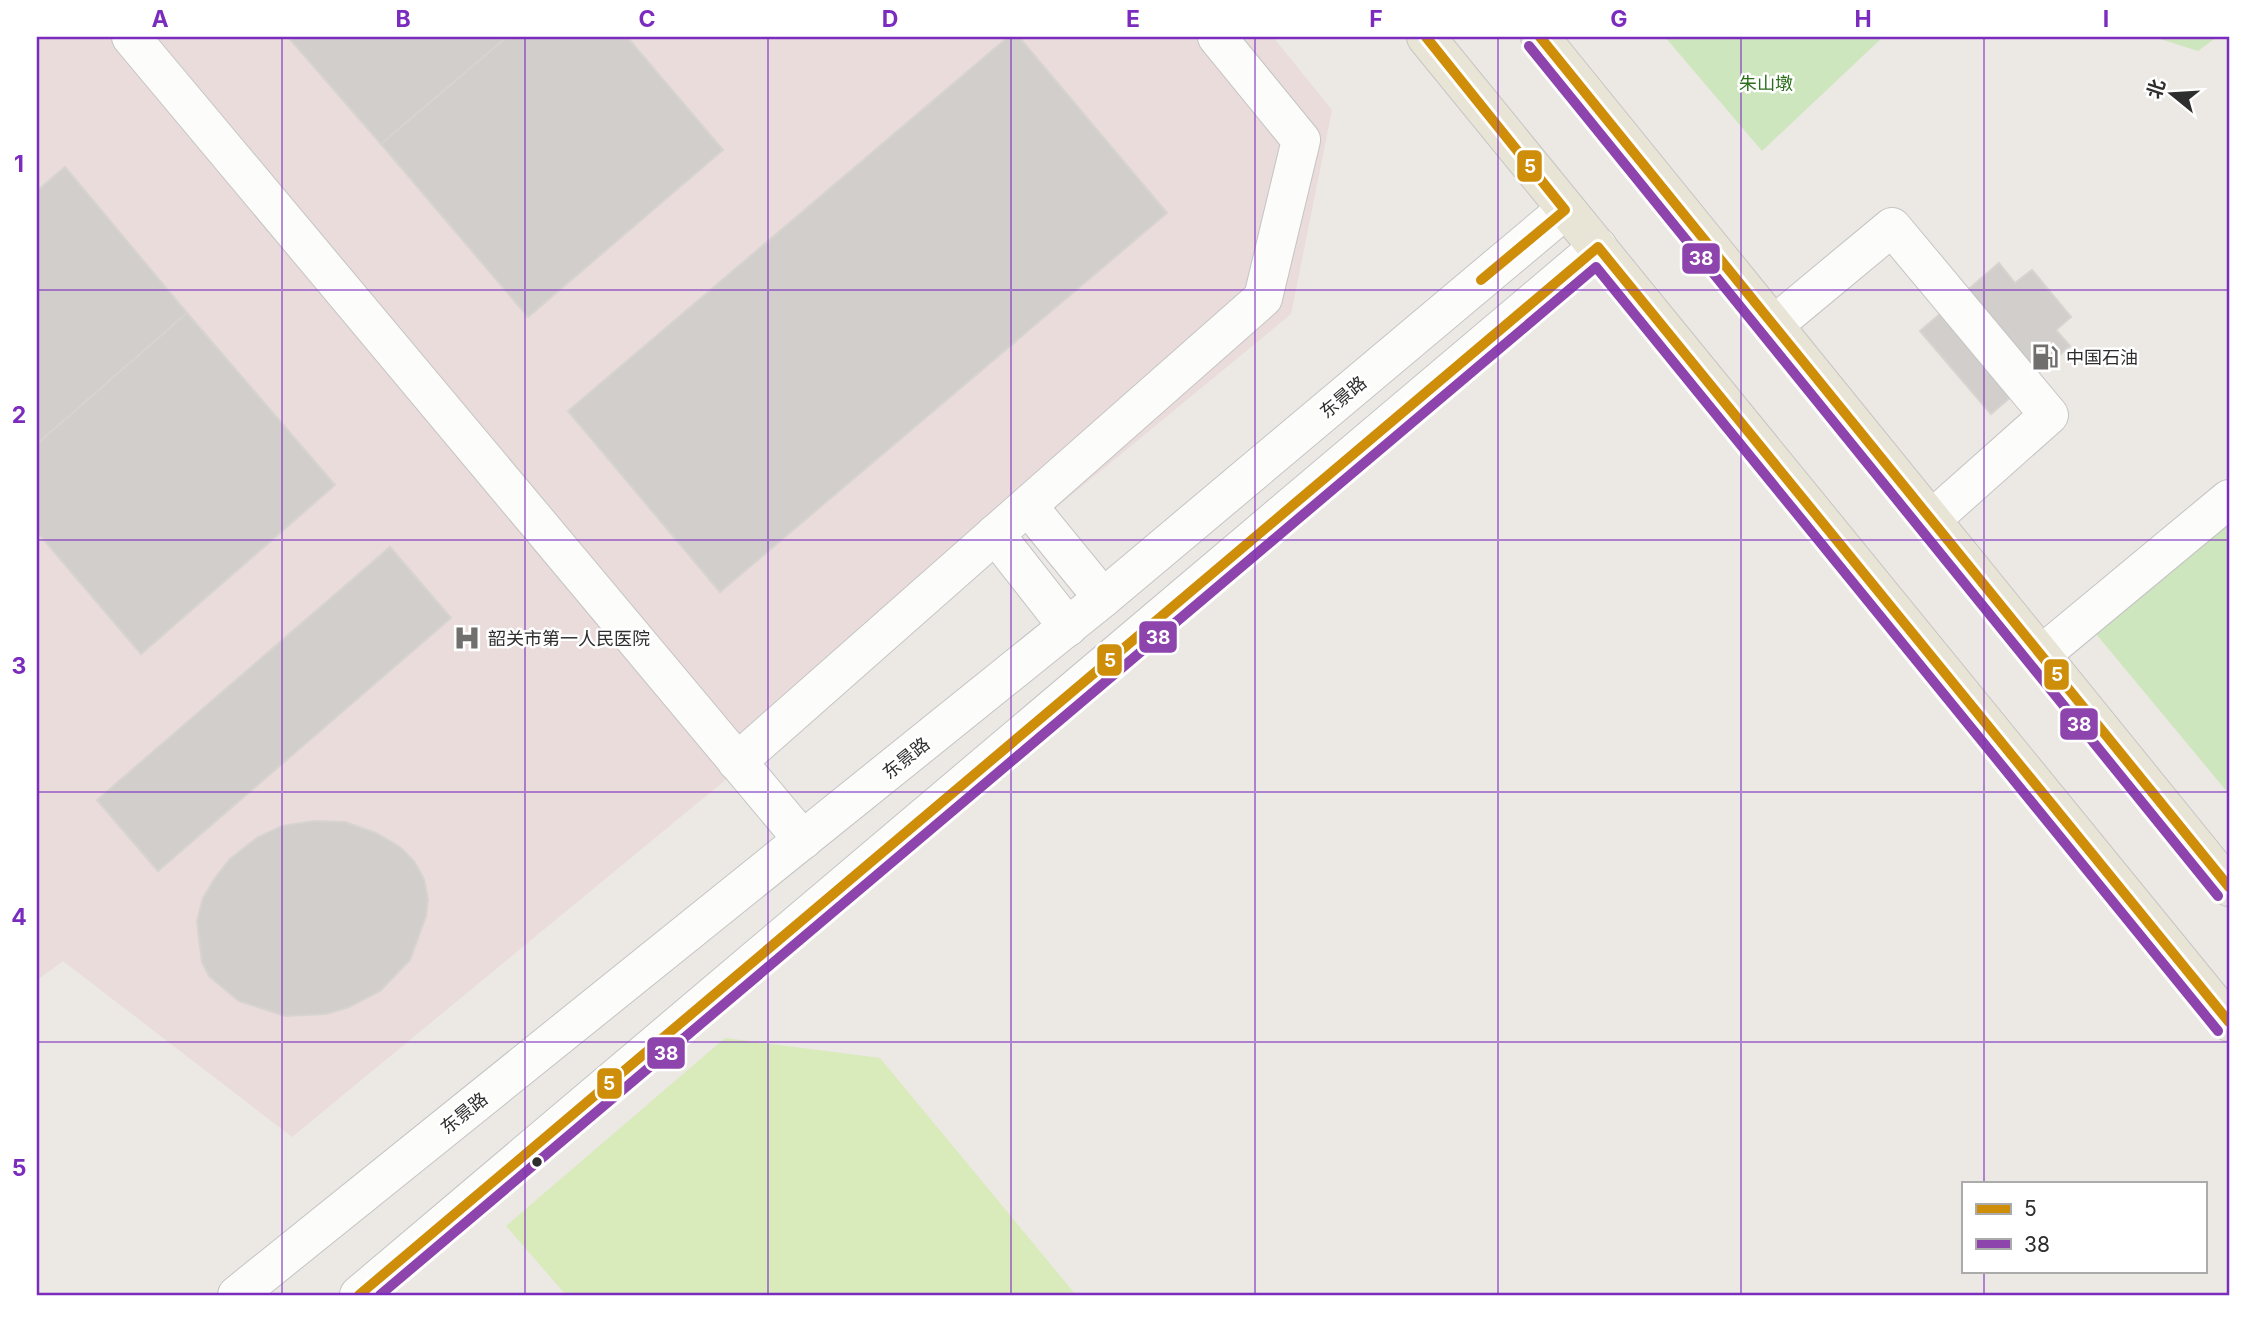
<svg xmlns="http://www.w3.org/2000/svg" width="2266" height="1332" font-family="Inter,'Noto Sans SC',sans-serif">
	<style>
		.medical { fill: #e9dcdb }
		.green { fill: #cee6be }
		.pitch { fill: #d9eabb }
		.building { fill: #d1cecb; stroke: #d7d4d0; stroke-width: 2 }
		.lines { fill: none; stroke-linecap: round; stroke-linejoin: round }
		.minor-casing { stroke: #c5c4c5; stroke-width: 40 }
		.major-casing { stroke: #c6c5c4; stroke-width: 40 }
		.minor { stroke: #fcfcfb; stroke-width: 38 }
		.major { stroke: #e8e4d6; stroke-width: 38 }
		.bus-1-casing { stroke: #fff; stroke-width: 16 }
		.bus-2-casing { stroke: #fff; stroke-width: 16 }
		.bus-1 { stroke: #cf8e09; stroke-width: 10 }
		.bus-2 { stroke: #8e44ad; stroke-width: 10 }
		.grid { fill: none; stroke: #7b2cbf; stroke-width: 2; stroke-opacity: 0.55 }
		.bus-dot { fill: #2e2e2e; stroke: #fff; stroke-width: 2.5 }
		.labels { text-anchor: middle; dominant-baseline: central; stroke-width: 5; stroke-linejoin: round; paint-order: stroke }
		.park-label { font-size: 18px; fill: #2c6e1b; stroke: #fff }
		.poi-label { font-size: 18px; fill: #2e2e2e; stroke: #fff; text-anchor: start }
		.street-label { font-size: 18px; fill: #2e2e2e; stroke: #fff }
		.line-badge { stroke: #fff; stroke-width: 2.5 }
		.badge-label { font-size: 19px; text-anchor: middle; font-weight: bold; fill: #fff }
		.neatline { fill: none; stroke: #7b2cbf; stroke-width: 2.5 }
		.grid-label { font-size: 23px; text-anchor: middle; font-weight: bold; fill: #7b2cbf }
	</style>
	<rect width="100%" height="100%" fill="#ece8e4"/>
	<polygon class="medical" points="37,37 1273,37 1332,110 1291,314 292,1137 63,961 37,980"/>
	<g class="green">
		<polygon points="1665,37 1883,37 1762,151"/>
		<polygon points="2154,37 2217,37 2198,51"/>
		<polygon points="2229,514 2229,794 2092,629"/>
	</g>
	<polygon class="pitch" points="725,1038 880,1058 1076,1295 566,1295 506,1226"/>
	<g class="building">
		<polygon points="288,37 507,37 381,144"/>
		<polygon points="507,37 627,37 723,150 528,317 381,144"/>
		<polygon points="1008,37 1019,37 1167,213 720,592 568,411"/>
		<polygon points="65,167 187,313 37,444 37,191"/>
		<polygon points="1999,263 2015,283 2032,270 2071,317 2056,330 2070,346 1991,414 1920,331"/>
		<polygon points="187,313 335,485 141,654 37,532 37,444"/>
		<polygon points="390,547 451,618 158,871 97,800"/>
		<polygon points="314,821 345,822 376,833 400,847 414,861 424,879 428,899 426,916 410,960 380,991 349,1007 326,1014 285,1016 239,1001 209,976 202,962 197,921 203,898 215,878 230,859 258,837 282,826"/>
	</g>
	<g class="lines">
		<g class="minor-casing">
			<g id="minor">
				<polyline points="131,37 803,840"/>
				<polyline points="1774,325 1892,227 2049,415 1931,520"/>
				<polyline points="1028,506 1103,598"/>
				<polyline points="995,534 1068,627"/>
				<polyline points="2041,655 2229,499"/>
				<polyline points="737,762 1263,298 1301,140 1217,37"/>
				<polyline points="237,1295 1103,598 1565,210"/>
				<polyline points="359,1295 1598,247"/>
			</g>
		</g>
		<g class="major-casing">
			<g id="major">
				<polyline points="1426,37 2229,1022"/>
				<polyline points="1540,37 2229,887"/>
			</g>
		</g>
		<use href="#minor" class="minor"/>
		<use href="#major" class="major"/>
		<g class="bus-1-casing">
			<g id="bus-1">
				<polyline points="1426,37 1565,210 1481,280"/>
				<polyline points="1540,37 2229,887"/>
				<polyline points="359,1295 1598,247 2229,1022"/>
			</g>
		</g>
		<g class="bus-2-casing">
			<g id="bus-2">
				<polyline points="1529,46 2218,896"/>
				<polyline points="380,1295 1596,267 2218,1031"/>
			</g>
		</g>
		<use href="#bus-1" class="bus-1"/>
		<use href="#bus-2" class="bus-2"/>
	</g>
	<path class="grid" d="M282 37V1295M525 37V1295M768 37V1295M1011 37V1295M1255 37V1295M1498 37V1295M1741 37V1295M1984 37V1183M37 290H2229M37 540H2229M37 792H2229M37 1042H2229M1984 1271V1295"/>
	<defs>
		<g id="fuel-bare" transform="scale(2.1)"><path d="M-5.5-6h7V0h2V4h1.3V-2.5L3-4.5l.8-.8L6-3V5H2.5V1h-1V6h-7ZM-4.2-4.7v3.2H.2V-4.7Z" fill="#706f6e" stroke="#fff" stroke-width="2.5" paint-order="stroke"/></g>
		<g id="hospital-bare" transform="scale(2.1)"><path d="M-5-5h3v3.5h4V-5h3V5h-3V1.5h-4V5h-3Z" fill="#706f6e" stroke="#fff" stroke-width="2.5" paint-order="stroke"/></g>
	</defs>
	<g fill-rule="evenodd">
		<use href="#fuel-bare" x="2045" y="357"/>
		<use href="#hospital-bare" x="467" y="638"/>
	</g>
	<circle class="bus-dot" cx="537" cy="1162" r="6"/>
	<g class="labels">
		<g class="park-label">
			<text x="1766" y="83">朱山墩</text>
		</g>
		<g class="poi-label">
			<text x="2066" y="357">中国石油</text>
			<text x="488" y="638">韶关市第一人民医院</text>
		</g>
		<g class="street-label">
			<text transform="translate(1343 397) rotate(-40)">东景路</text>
			<text transform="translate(906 758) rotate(-39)">东景路</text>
			<text transform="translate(464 1113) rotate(-39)">东景路</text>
		</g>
	</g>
	<g class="line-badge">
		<rect x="1516" y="149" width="27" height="34" rx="7" fill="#cf8e09"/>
		<rect x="1681" y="242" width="40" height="33" rx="7" fill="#8e44ad"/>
		<rect x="1138" y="620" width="40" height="34" rx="7" fill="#8e44ad"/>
		<rect x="1096" y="643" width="27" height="34" rx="7" fill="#cf8e09"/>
		<rect x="2043" y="658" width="27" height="33" rx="7" fill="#cf8e09"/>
		<rect x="2059" y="707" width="40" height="34" rx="7" fill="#8e44ad"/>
		<rect x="646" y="1036" width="40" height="34" rx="7" fill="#8e44ad"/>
		<rect x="596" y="1067" width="27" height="33" rx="7" fill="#cf8e09"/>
	</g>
	<g class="badge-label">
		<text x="1530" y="173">5</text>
		<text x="1701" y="265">38</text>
		<text x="1158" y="644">38</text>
		<text x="1110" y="667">5</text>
		<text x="2057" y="681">5</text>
		<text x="2079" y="731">38</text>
		<text x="666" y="1060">38</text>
		<text x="609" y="1090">5</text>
	</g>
	<rect width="2266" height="1332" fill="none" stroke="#ffffff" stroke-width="77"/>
	<rect x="1962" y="1182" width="245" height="91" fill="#ffffff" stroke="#ababab" stroke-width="2"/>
	<rect x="1976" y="1204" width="35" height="10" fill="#cf8e09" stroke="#ababab" stroke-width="2"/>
	<text x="2024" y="1216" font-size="21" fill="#2e2e2e">5</text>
	<rect x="1976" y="1239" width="35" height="10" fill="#8e44ad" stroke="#ababab" stroke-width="2"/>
	<text x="2024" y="1252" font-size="21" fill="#2e2e2e">38</text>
	<g transform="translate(2172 94) rotate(288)" stroke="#ffffff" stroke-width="5" paint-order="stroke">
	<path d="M0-5L12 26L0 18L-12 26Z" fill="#2e2e2e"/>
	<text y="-10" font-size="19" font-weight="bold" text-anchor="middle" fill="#2e2e2e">北</text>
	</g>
	<rect x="38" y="38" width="2190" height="1256" class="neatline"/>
	<g class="grid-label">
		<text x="160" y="27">A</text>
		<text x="403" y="27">B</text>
		<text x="647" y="27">C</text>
		<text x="890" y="27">D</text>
		<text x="1133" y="27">E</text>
		<text x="1376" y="27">F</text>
		<text x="1619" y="27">G</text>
		<text x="1863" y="27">H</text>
		<text x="2106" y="27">I</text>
		<text x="19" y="172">1</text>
		<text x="19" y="423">2</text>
		<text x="19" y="674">3</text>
		<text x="19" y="925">4</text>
		<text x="19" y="1176">5</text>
	</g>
</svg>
